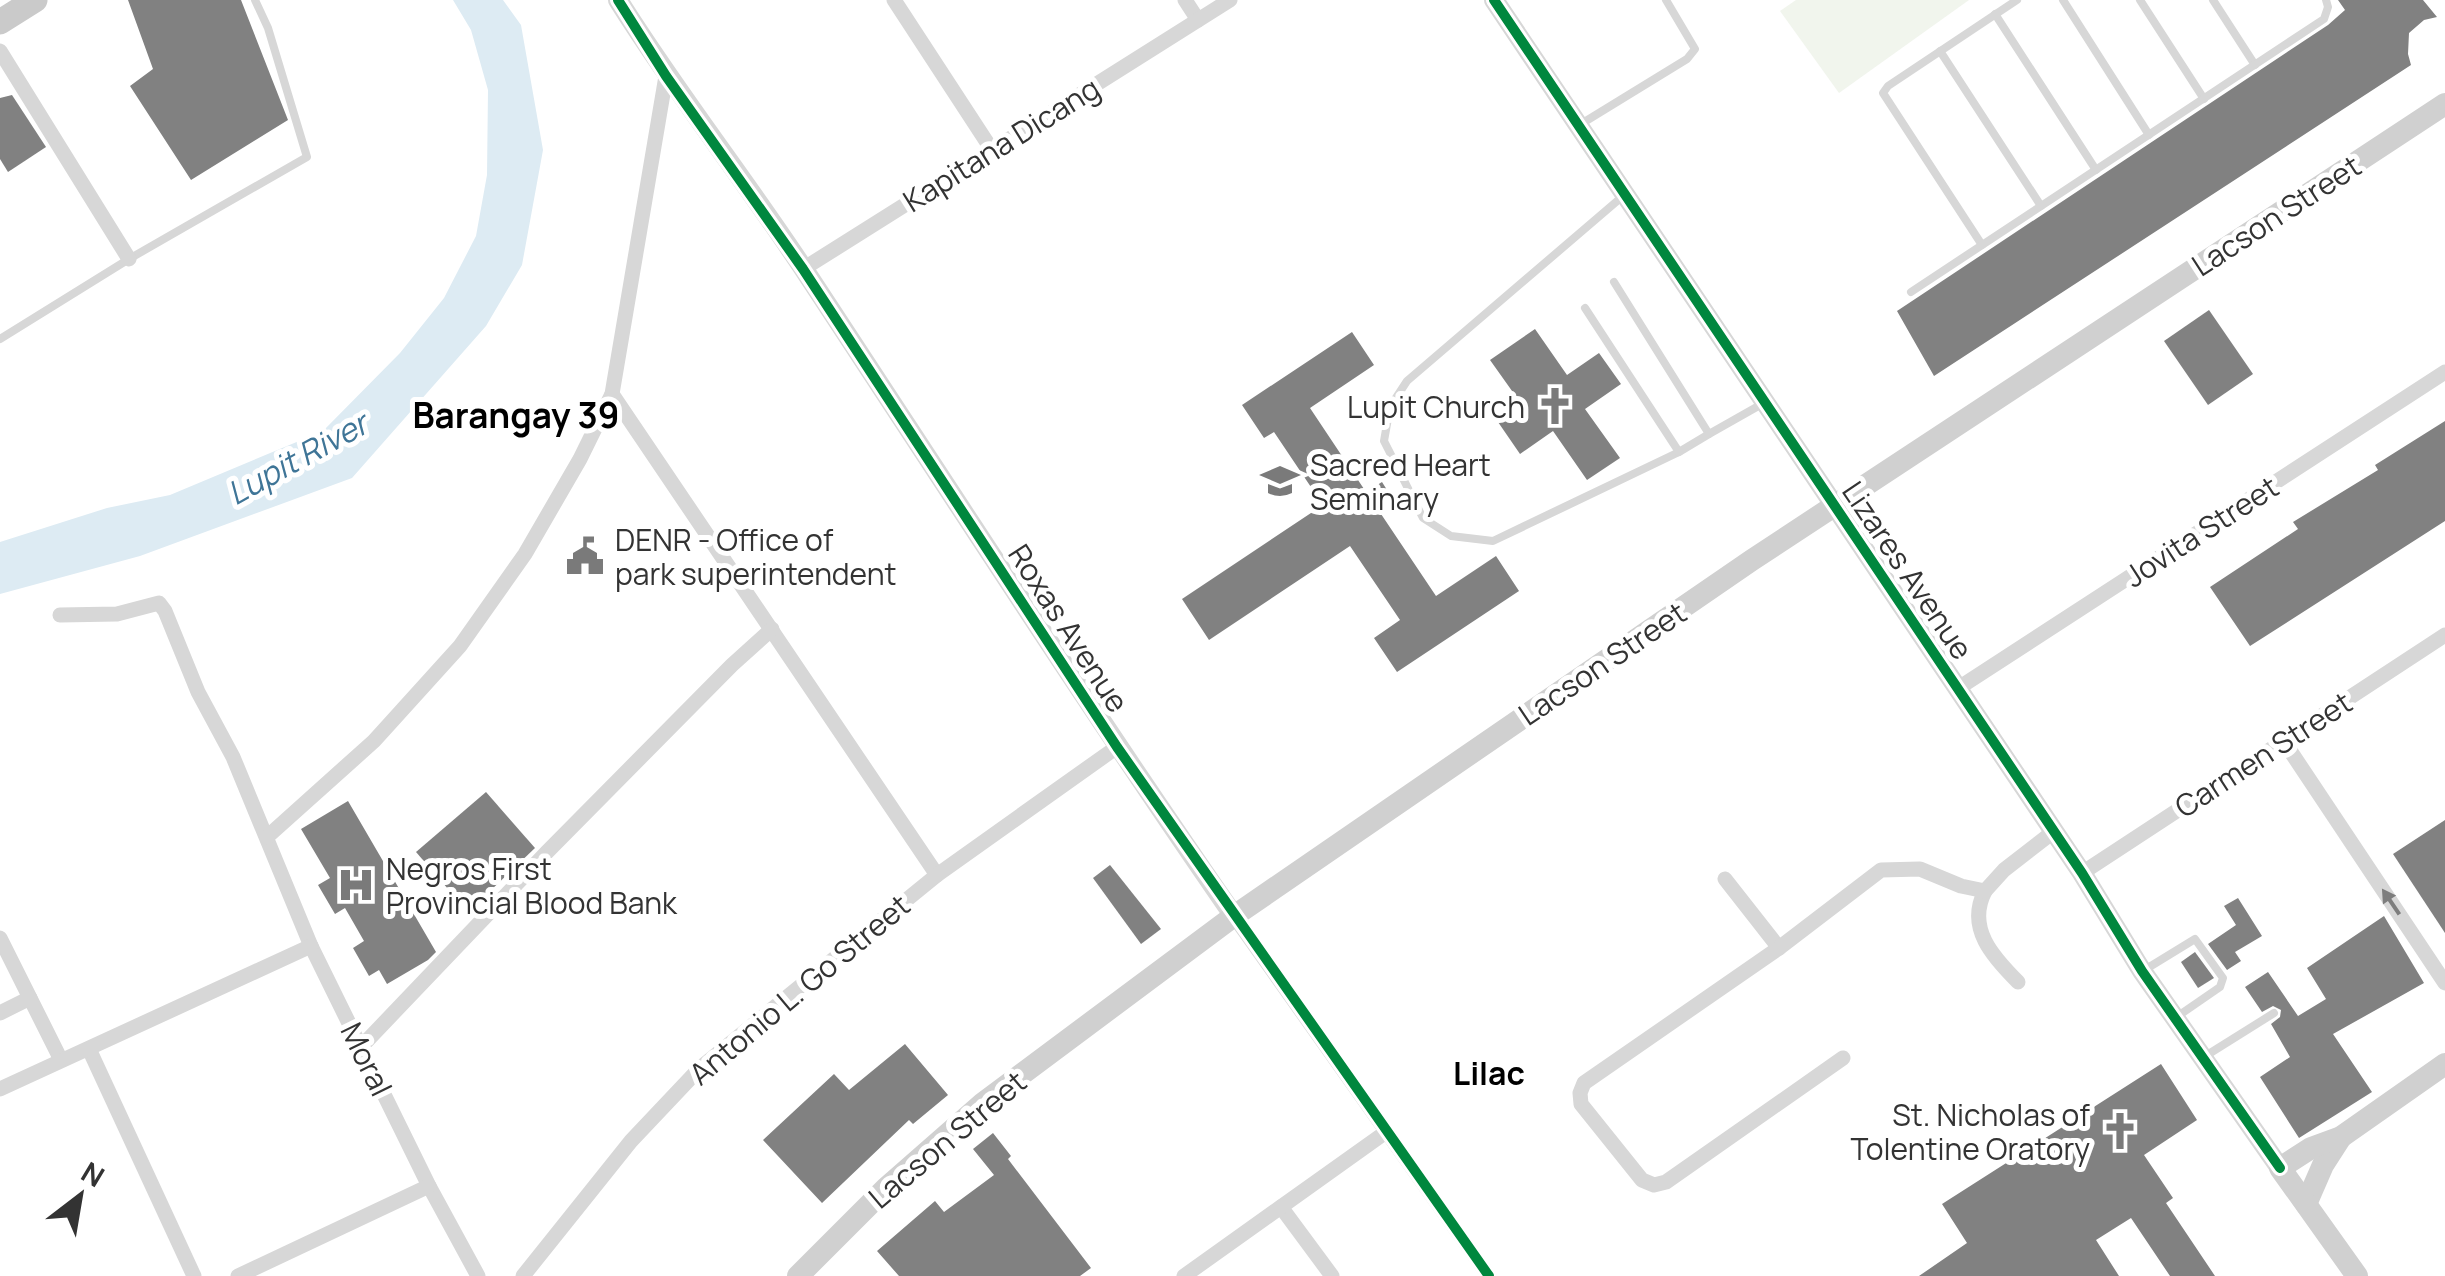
<svg xmlns="http://www.w3.org/2000/svg" width="2445" height="1276" font-family="Manrope,sans-serif">
	<style>
		.green { fill: #f1f5ed }
		.water { fill: #ddebf3 }
		.building { fill: #818181 }
		.lines { fill: none; stroke-linecap: round; stroke-linejoin: round }
		.service { stroke: #d7d7d7; stroke-width: 8 }
		.minor { stroke: #d7d7d7; stroke-width: 15 }
		.tertiary { stroke: #d7d7d7; stroke-width: 20 }
		.secondary { stroke: #d0d0d0; stroke-width: 22 }
		.primary { stroke: #cacaca; stroke-width: 25 }
		.cycleway-casing { stroke: #fff; stroke-width: 16 }
		.cycleway { stroke: #00873e; stroke-width: 10 }
		.oneway { fill: #7d7d7d }
		.labels { text-anchor: middle; dominant-baseline: central; stroke-width: 10; stroke-linejoin: round; paint-order: stroke }
		.street-label { font-size: 30px; fill: #333; stroke: #fff }
		.poi-label { font-size: 30px; fill: #333; stroke: #fff; text-anchor: start }
		.water-label { font-size: 32px; font-style: italic; fill: #3f7597; stroke: #fff }
		.neighbourhood-label { font-size: 32px; font-weight: bold; fill: #000; stroke: #fff }
		.quarter-label { font-size: 35px; font-weight: bold; fill: #000; stroke: #fff }
	</style>
	<rect width="100%" height="100%" fill="#fff"/>
	<polygon class="green" points="1796,0 1969,0 1839,93 1780,11"/>
	<polygon class="water" points="453,0 503,0 521,25 543,150 522,265 486,326 352,478 140,556 0,594 0,542 107,508 170,495 323,431 400,353 444,298 476,236 487,175 488,90 471,30"/>
	<g class="building">
		<polygon points="128,0 241,0 288,120 191,180 130,86 153,69"/>
		<polygon points="2338,0 2423,0 2437,17 2424,20 2409,33 2408,54 2411,65 1934,376 1897,311 2328,25 2345,10"/>
		<polygon points="12,95 46,147 8,172 0,159 0,98"/>
		<polygon points="2209,310 2253,374 2208,405 2164,341"/>
		<polygon points="1535,329 1567,375 1599,353 1621,384 1585,409 1620,458 1587,480 1553,431 1520,454 1498,422 1522,405 1490,360"/>
		<polygon points="1352,332 1374,365 1310,408 1366,492 1382,482 1394,501 1379,511 1436,596 1496,556 1519,591 1397,672 1374,638 1400,620 1350,546 1209,640 1182,599 1323,505 1274,432 1264,438 1242,405"/>
		<polygon points="2445,421 2445,521 2250,646 2210,587 2298,529 2293,522 2378,470 2375,465"/>
		<polygon points="486,792 535,848 468,912 416,852"/>
		<polygon points="348,801 436,952 428,960 387,984 379,970 369,976 353,948 364,941 345,908 335,914 318,885 330,878 301,829"/>
		<polygon points="2445,820 2445,933 2393,854"/>
		<polygon points="1110,865 1161,929 1141,944 1093,878"/>
		<polygon points="2238,898 2262,936 2235,952 2241,961 2227,970 2208,944 2236,925 2224,906"/>
		<polygon points="2384,916 2424,983 2333,1034 2372,1092 2299,1138 2260,1077 2290,1057 2271,1024 2280,1017 2281,1010 2273,1006 2262,1012 2245,987 2268,972 2298,1016 2326,999 2307,968"/>
		<polygon points="2195,952 2214,978 2198,988 2181,962"/>
		<polygon points="905,1044 948,1095 913,1124 909,1120 822,1203 763,1140 834,1074 849,1090"/>
		<polygon points="2161,1064 2197,1120 2144,1155 2173,1198 2166,1203 2215,1276 2170,1276 2131,1218 2096,1240 2119,1276 1919,1276 1967,1243 1942,1204"/>
		<polygon points="993,1133 1011,1156 1008,1159 1091,1268 1080,1276 899,1276 877,1251 935,1201 944,1212 994,1175 973,1149"/>
	</g>
	<g class="lines">
		<g class="service">
			<polyline points="2063,0 2149,135"/>
			<polyline points="2140,0 2204,99"/>
			<polyline points="2213,0 2255,65"/>
			<polyline points="1995,14 2096,170"/>
			<polyline points="1940,51 2041,206"/>
			<polyline points="1581,124 1687,59 1695,49 1666,0"/>
			<polyline points="1623,196 1407,381 1390,407 1384,441 1423,518 1451,536 1493,541 1679,452"/>
			<polyline points="1982,245 1883,93 1888,86 2017,0"/>
			<polyline points="1614,282 1709,434 1762,404"/>
			<polyline points="1911,292 2324,19 2328,7 2326,0"/>
			<polyline points="1585,308 1679,452 1709,434"/>
			<polyline points="0,339 129,259 307,157 268,28 255,0"/>
			<polyline points="2146,969 2195,939 2223,978 2220,987 2175,1018"/>
			<polyline points="2207,1055 2274,1013"/>
		</g>
		<g class="minor">
			<polyline points="894,0 992,150"/>
			<polyline points="1185,0 1198,20"/>
			<polyline points="0,51 129,259"/>
			<polyline points="803,269 1230,0"/>
			<polyline points="612,394 937,875"/>
			<polyline points="60,615 117,614 159,603 165,611 198,692 233,757 311,946 429,1186 478,1276"/>
			<polyline points="1957,689 2445,372"/>
			<polyline points="2283,740 2445,983"/>
			<polyline points="267,837 374,741 460,646 525,554 580,459 612,394 666,76"/>
			<polyline points="2082,873 2445,635"/>
			<polyline points="1725,879 1779,948"/>
			<path d="M1985 891C1966 928 1993 957 2018 982"/>
			<polyline points="1234,916 1489,1276"/>
			<polyline points="0,938 61,1060"/>
			<polyline points="0,1013 30,998"/>
			<polyline points="361,1047 547,852 732,665 772,629"/>
			<polyline points="89,1049 194,1276"/>
			<polyline points="1843,1058 1666,1182 1654,1185 1642,1180 1581,1104 1580,1093 1584,1083 1779,948 1881,870 1920,869 1961,886 1985,891 2004,870 2053,832"/>
			<polyline points="0,1089 311,946"/>
			<polyline points="1281,1207 1332,1276"/>
			<polyline points="238,1276 429,1186"/>
			<polyline points="523,1276 631,1141 700,1068 937,875 1117,747"/>
			<polyline points="1184,1276 1386,1132"/>
		</g>
		<g class="tertiary">
			<path d="M618 0C677 94 746 181 807 274 948 488 1087 704 1234 916"/>
			<polyline points="1494,0 2082,873 2142,971 2280,1168"/>
		</g>
		<g class="secondary">
			<polyline points="2306,1204 2323,1165 2341,1137"/>
			<polyline points="798,1276 886,1188 983,1103 1234,916 1752,560 2445,104"/>
			<polyline points="2357,1276 2280,1168 2311,1148 2341,1137 2445,1064"/>
		</g>
		<polyline class="primary" points="0,22 35,0"/>
		<g class="cycleway-casing">
			<g id="cycleway">
				<polyline points="618,0 666,76 803,269 1117,747 1489,1276"/>
				<polyline points="1494,0 2082,873 2142,971 2280,1168"/>
			</g>
		</g>
		<use href="#cycleway" class="cycleway"/>
	</g>
	<defs><path id="oneway-solid" d="M-6-.8H1V-3.2L6.5 0L1 3.2V.8H-6Z" transform="scale(2.5)"/></defs>
	<use class="oneway" href="#oneway-solid" transform="translate(2391 902) rotate(-124)"/>
	<defs>
		<g id="church-bare" transform="scale(3)"><path d="M-1.2-6h2.4v3.5h3.3v2.4h-3.3V6h-2.4V-.1h-3.3v-2.4h3.3Z" fill="#7a7a7a" stroke="#fff" stroke-width="2.5" paint-order="stroke"/></g>
		<g id="university-bare" transform="scale(3)"><path d="M0-5L7-2L0 1L-7-2ZM-4 1L0 2.5L4 1V4Q0 6-4 4Z" fill="#7a7a7a" stroke="#fff" stroke-width="2.5" paint-order="stroke"/></g>
		<g id="civic-bare" transform="scale(3)"><path d="M-.6-6.5H3V-4.5H.6V-3L4-1V1h2V6H-6V1h2V-1L-.6-3ZM-1.2 2.5V6h2.4V2.5Z" fill="#7a7a7a" stroke="#fff" stroke-width="2.5" paint-order="stroke"/></g>
		<g id="hospital-bare" transform="scale(3)"><path d="M-5-5h3v3.5h4V-5h3V5h-3V1.5h-4V5h-3Z" fill="#7a7a7a" stroke="#fff" stroke-width="2.5" paint-order="stroke"/></g>
	</defs>
	<g fill-rule="evenodd">
		<use href="#church-bare" x="1555" y="406"/>
		<use href="#university-bare" x="1280" y="481"/>
		<use href="#civic-bare" x="585" y="556"/>
		<use href="#hospital-bare" x="356" y="885"/>
		<use href="#church-bare" x="2120" y="1131"/>
	</g>
	<g class="labels">
		<g class="street-label">
			<text transform="translate(1001 144) rotate(-32)">Kapitana Dicang</text>
			<text transform="translate(2276 215) rotate(-33)">Lacson Street</text>
			<text transform="translate(2201 531) rotate(-33)">Jovita Street</text>
			<text transform="translate(1908 570) rotate(56)">Lizares Avenue</text>
			<text transform="translate(1069 628) rotate(57)">Roxas Avenue</text>
			<text transform="translate(1602 663) rotate(-34)">Lacson Street</text>
			<text transform="translate(2263 754) rotate(-33)">Carmen Street</text>
			<text transform="translate(799 989) rotate(-40)">Antonio L. Go Street</text>
			<text transform="translate(367 1059) rotate(64)">Moral</text>
			<text transform="translate(947 1139) rotate(-40)">Lacson Street</text>
		</g>
		<g class="poi-label">
			<text x="1525" y="406" text-anchor="end">Lupit Church</text>
			<text x="1310" y="464">Sacred Heart<tspan x="1310" dy="34">Seminary</tspan></text>
			<text x="615" y="539">DENR - Office of<tspan x="615" dy="34">park superintendent</tspan></text>
			<text x="386" y="868">Negros First<tspan x="386" dy="34">Provincial Blood Bank</tspan></text>
			<text x="2090" y="1114" text-anchor="end">St. Nicholas of<tspan x="2090" dy="34">Tolentine Oratory</tspan></text>
		</g>
		<g class="water-label">
			<text transform="translate(297 458) rotate(-29)">Lupit River</text>
		</g>
		<g class="neighbourhood-label">
			<text x="1489" y="1073">Lilac</text>
		</g>
		<g class="quarter-label">
			<text x="516" y="415">Barangay 39</text>
		</g>
	</g>
	<g transform="translate(80 1196) rotate(31)" stroke="#ffffff" stroke-width="8" paint-order="stroke">
	<path d="M0-8L18 38L0 25L-18 38Z" fill="#333333"/>
	<text y="-15" font-size="28" font-weight="bold" text-anchor="middle" fill="#333333">N</text>
	</g>
</svg>
